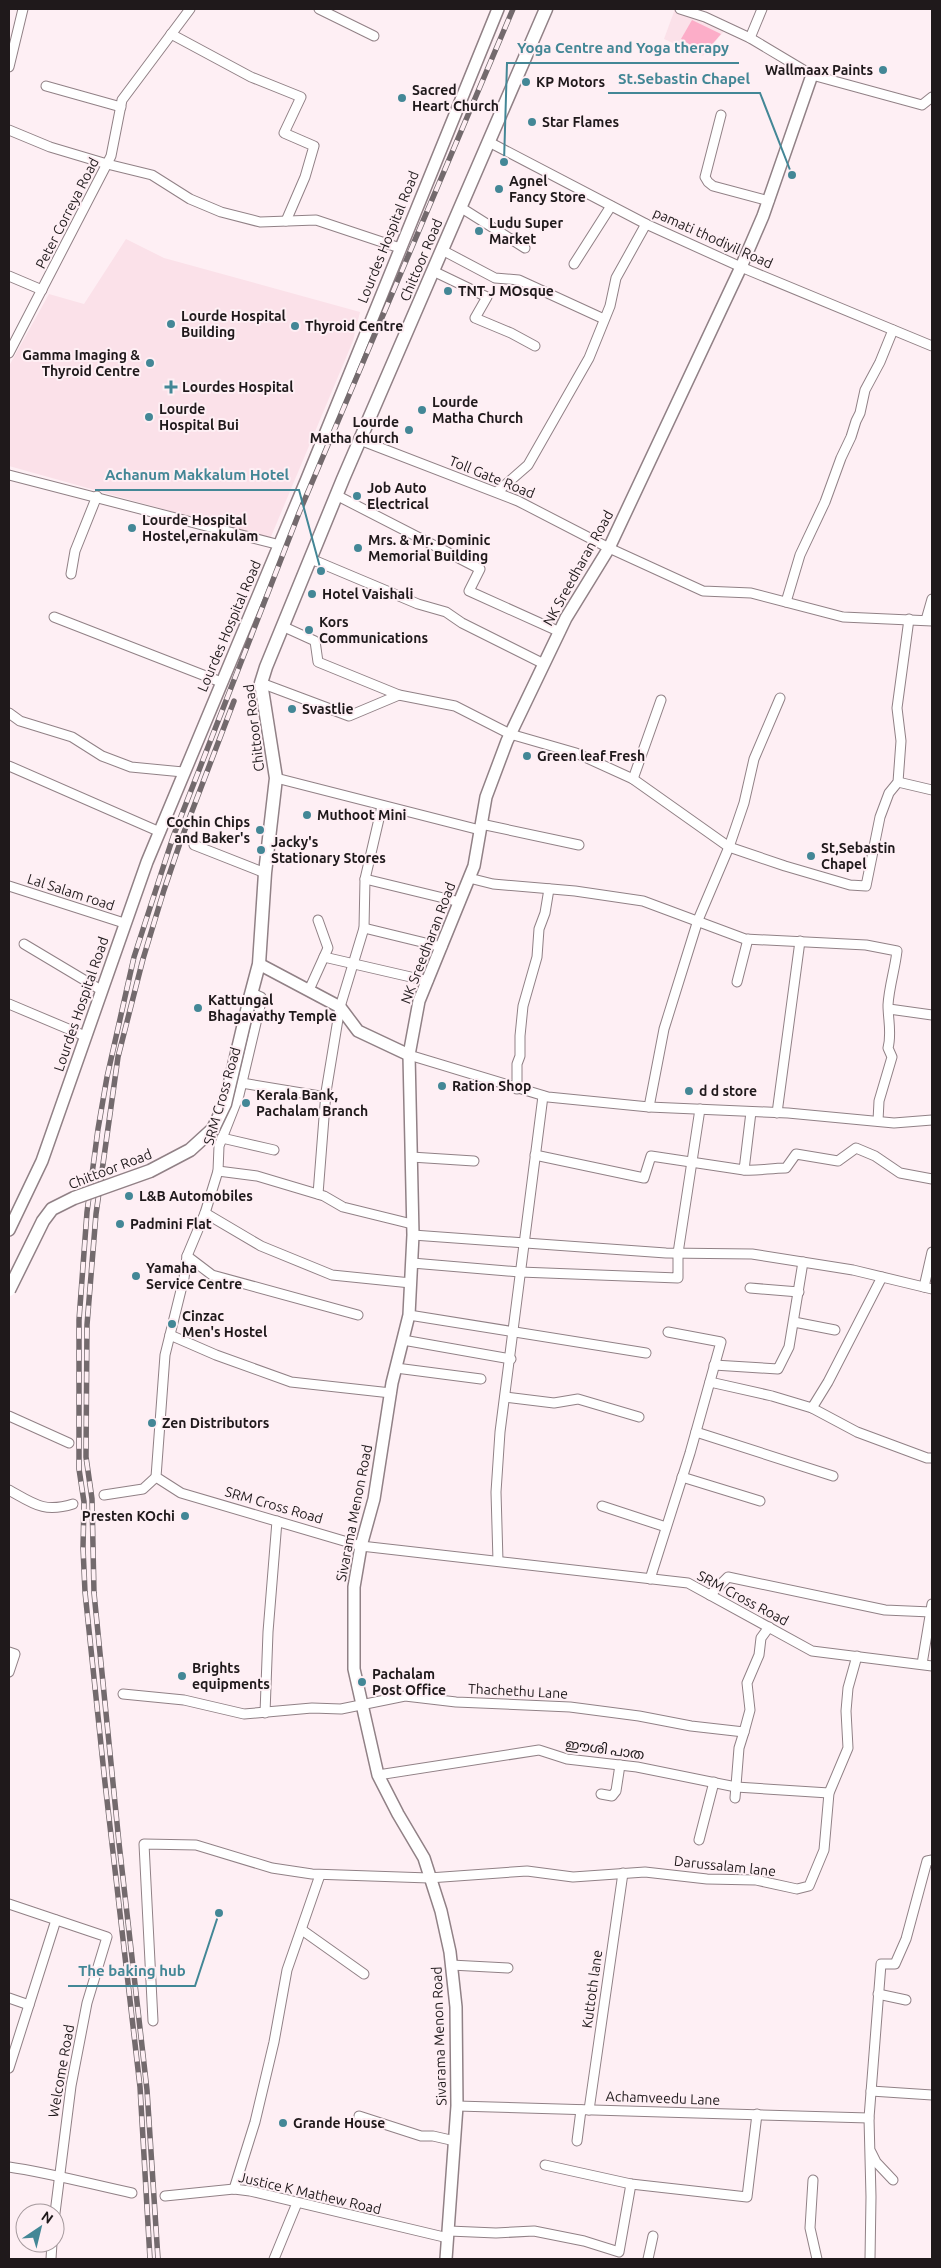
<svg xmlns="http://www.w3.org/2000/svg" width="941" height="2268" font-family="Ubuntu,'Noto Sans Malayalam',sans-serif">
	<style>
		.built { fill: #fbe1e9 }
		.green { fill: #fcadc8 }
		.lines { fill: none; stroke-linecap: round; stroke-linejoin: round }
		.minor-casing { stroke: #918186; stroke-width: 11 }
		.tertiary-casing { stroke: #918186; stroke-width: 14 }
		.secondary-casing { stroke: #918186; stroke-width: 15 }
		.minor { stroke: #fff; stroke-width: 9 }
		.tertiary { stroke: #fff; stroke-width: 11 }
		.secondary { stroke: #fff; stroke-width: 12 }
		.rail-casing { stroke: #736a6d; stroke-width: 5.5 }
		.rail { stroke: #feeff4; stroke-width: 4; stroke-dasharray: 11; stroke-linecap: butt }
		.secondary-bridge-casing { stroke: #918186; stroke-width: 15; stroke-linecap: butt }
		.secondary-bridge { stroke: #fff; stroke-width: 12 }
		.poi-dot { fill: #438796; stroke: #feeff4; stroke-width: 2 }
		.labels { text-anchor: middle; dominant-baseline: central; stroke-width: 4; stroke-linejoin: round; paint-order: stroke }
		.poi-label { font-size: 14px; font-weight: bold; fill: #1f191b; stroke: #feeff4; text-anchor: start }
		.street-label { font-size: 14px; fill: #1f191b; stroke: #feeff4 }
		.leader { fill: none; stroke: #438796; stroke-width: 2 }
		.callout-dot { fill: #438796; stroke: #feeff4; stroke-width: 2 }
		.callout-label { font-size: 15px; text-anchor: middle; font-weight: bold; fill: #438796; stroke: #feeff4; stroke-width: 4; stroke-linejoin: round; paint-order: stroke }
	</style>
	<rect width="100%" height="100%" fill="#feeff4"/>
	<g class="built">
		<polygon points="675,9 679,9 724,31 703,56 664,39"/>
		<polygon points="126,239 164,258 360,312 353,341 270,539 9,466 9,366 49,294 84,304"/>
	</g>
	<polygon class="green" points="692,20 721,34 708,49 694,47 681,39"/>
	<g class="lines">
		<g class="minor-casing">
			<g id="minor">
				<polyline points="319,9 374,36"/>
				<polyline points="680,9 705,17 750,38 812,75 922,105 932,97"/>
				<polyline points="171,34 251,77 301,97 284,133 314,146 305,177 286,221"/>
				<polyline points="750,38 762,9"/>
				<polyline points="9,67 23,9"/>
				<polyline points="46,86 121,107"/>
				<polyline points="721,115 705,177 708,182 713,186 769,201"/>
				<polyline points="9,130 50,147 107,164 152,175 190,199 221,212 260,222 316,220 400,248"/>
				<polyline points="489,142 646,224 741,267 932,346"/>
				<polyline points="460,207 525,248"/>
				<polyline points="442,250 495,278 519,280 604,319"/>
				<polyline points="574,264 611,206"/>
				<polyline points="433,271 487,297 475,318 511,333 535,346"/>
				<polyline points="9,276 42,290"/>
				<polyline points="9,353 111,156 122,100 190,9"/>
				<polyline points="360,440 518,501 609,548 703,591 751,593 843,617 932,621"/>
				<polyline points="9,475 280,545"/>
				<polyline points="497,492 528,465 589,358 610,306 616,278 646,224"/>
				<polyline points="336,495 480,569 469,591 560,632"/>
				<polyline points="311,559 418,604 446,612 462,623 544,664"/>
				<polyline points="71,574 75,551 97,496"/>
				<polyline points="786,602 800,555 825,502 841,458 851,437 856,421 860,413 865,390 880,362 893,330"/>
				<polyline points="54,617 221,682"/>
				<polyline points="926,620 932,599"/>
				<polyline points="282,626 315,641 318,662 399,695 455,706 510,734 576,753 633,779 729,847 785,866 850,885 866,886 880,817 889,793 898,782 901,741 897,708 909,619"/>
				<polyline points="261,683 349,716 399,695"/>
				<polyline points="9,713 20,721 72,737 102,756 131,767 183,772"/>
				<polyline points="9,766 160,832"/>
				<polyline points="276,778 480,830"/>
				<polyline points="633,779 661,700"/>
				<polyline points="898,782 932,790"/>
				<polyline points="481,824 579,845"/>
				<polyline points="194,845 265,873"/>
				<path d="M469 878 493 884 575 891 643 901 745 939 866 945 897 951C895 969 889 987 888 1005 888 1020 892 1033 888 1048L892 1057 879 1101 878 1121"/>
				<polyline points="365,879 460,902"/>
				<polyline points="9,886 124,923"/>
				<polyline points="364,928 442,947"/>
				<polyline points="24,944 101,990"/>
				<polyline points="324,957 428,981"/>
				<polyline points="737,982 748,939"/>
				<polyline points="309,990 328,948 318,920"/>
				<polyline points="252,993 261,997 260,1006 239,1095 219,1146 218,1171 205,1213 187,1256 184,1278 165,1355 156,1477 181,1493 361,1546 688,1583 812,1651 932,1666"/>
				<polyline points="9,1004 85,1036"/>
				<polyline points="889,1009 932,1015"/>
				<polyline points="409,1055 548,1097 649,1107 788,1113 894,1123 932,1120"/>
				<polyline points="242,1083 326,1097"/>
				<polyline points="517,1089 517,1064 520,1056 520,1036 523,1006 537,957 539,929 545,913 549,889"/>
				<polyline points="649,1107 664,1029 698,920 729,847 744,803 754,759 780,698"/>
				<polyline points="777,1113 800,941"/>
				<polyline points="222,1138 274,1150"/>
				<polyline points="535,1155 644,1178 651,1156 744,1170 751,1112"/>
				<polyline points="411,1157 474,1161"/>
				<path d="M744 1170C758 1171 771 1168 786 1168L796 1154 838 1161 856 1148 875 1156 900 1173 932 1179"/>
				<polyline points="218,1171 257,1176 324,1196 343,1207 412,1224"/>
				<polyline points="318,1194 326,1092 340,1007 364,928 365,879 382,806"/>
				<polyline points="205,1213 261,1246 332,1275 411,1283"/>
				<polyline points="413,1235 666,1253 752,1254 853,1270 932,1289"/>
				<polyline points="187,1256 212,1275 358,1315"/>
				<polyline points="412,1263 520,1272 678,1278 678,1253 700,1109"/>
				<polyline points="924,1287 932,1252"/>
				<polyline points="750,1288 799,1292"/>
				<polyline points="409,1315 646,1353"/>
				<polyline points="794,1322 835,1330"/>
				<polyline points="170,1335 216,1355 291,1382 391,1393"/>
				<polyline points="403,1340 511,1359"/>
				<polyline points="714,1365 778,1369 789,1347 803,1262"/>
				<polyline points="396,1368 481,1379"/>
				<polyline points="710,1382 772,1396 812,1408 828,1382 882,1277"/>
				<polyline points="505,1397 554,1403 578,1399 639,1417"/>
				<polyline points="812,1408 857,1432 927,1458 932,1458"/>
				<polyline points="9,1416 69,1443"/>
				<polyline points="696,1432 833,1476"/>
				<polyline points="682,1477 760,1501"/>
				<path d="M9 1490C34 1504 44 1513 73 1504"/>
				<polyline points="104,1495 143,1489 156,1477"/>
				<polyline points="602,1506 666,1527"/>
				<polyline points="498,1561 496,1492 500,1432 543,1096"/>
				<polyline points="650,1579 690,1453 721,1342 668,1332"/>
				<polyline points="710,1595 728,1577 885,1610 931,1612"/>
				<polyline points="9,1652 15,1654 9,1672"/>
				<polyline points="922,1664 932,1604"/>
				<polyline points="123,1694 184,1700 244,1714 312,1708 341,1709 405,1696 456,1702 570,1707 639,1716 691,1726 744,1732 750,1710 747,1683 759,1655 761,1638 769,1627"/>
				<polyline points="265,1713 268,1632 277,1521"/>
				<polyline points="378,1775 539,1750 567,1759 637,1767 736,1787 829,1793"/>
				<polyline points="601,1794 612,1796 616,1791 620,1765"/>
				<polyline points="735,1798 739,1748 744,1732"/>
				<polyline points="699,1840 714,1782"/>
				<polyline points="9,1904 107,1937 87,2003 71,2086 55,2213"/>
				<polyline points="302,1930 364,1974"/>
				<polyline points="451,1965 508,1968"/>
				<polyline points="878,1994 906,2000"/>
				<polyline points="9,1998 29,2005"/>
				<polyline points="153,2021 144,1844 196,1845 272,1868 312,1874 429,1878 527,1871 573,1877 645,1872 707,1879 756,1880 797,1889 809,1886 824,1850 829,1793 848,1748 846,1711 848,1688 857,1656"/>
				<polyline points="9,2068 56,1920"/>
				<polyline points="871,2091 932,2095"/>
				<polyline points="457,2106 869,2118"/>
				<polyline points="589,2110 623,1873"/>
				<polyline points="359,2116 421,2136 433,2136 455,2141"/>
				<polyline points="577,2141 581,2110"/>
				<polyline points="871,2152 876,2162 893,2180"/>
				<polyline points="545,2165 631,2184 747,2197 757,2114"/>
				<path d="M9 2167C50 2173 90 2184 132 2193"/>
				<polyline points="813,2180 810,2228 817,2259"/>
				<polyline points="234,2189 255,2122 274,2042 287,1970 320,1875"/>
				<polyline points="165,2196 234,2189 250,2191 448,2238"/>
				<polyline points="449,2231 496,2233 534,2231 584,2241 619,2252 631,2184"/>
				<polyline points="51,2259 52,2243"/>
				<polyline points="274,2259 297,2203"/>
				<polyline points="648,2259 653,2236"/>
				<polyline points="870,2259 871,2197 869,2118 881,1964 895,1964 906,1939 927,1861 932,1860"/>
			</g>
		</g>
		<g class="tertiary-casing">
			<g id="tertiary">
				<polyline points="259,964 340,1007 358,1031 409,1055"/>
				<polyline points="9,1230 42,1161 147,862 306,481 498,9"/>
				<polyline points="446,2259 457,2106 456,2007 450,1952 441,1911 424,1858 398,1814 378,1775 354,1669 354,1587 361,1546 374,1499 392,1383 409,1315 413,1235 409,1055 419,1001 474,866 486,797 507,741 566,618 609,548 741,267 763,216 812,75"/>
			</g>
		</g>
		<g class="secondary-casing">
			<polyline id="secondary" points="250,998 259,964 265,873 276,778 261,683 266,667 343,479 546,9"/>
		</g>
		<use href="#minor" class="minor"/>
		<use href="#tertiary" class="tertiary"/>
		<use href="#secondary" class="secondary"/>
		<g class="rail-casing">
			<g id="rail">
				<polyline points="150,2259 140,2087 105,1783 85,1592 83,1548 84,1502 79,1469 79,1320 87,1212 98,1129 107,1077 134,957 173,837 299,513 513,9"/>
				<polyline points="158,2259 147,2090 119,1843 94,1593 92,1499 86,1457 87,1325 96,1214 118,1057 143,959 164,890 181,840 234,701"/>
			</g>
		</g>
		<use href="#rail" class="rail"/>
		<g class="secondary-bridge-casing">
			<polyline id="secondary-bridge" points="9,1290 43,1221 52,1209 74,1198 150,1171 190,1150 213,1129 225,1104 250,998"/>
		</g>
		<use href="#secondary-bridge" class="secondary-bridge"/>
	</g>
	<g class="poi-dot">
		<circle cx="883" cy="70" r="5"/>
		<circle cx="526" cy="82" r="5"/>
		<circle cx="402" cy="98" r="5"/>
		<circle cx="532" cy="122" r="5"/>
		<circle cx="499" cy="189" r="5"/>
		<circle cx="479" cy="231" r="5"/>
		<circle cx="448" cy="291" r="5"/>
		<circle cx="171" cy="324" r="5"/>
		<circle cx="295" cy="326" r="5"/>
		<circle cx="150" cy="363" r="5"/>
		<path d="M168.5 379.5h5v5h5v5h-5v5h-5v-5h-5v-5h5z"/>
		<circle cx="422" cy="410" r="5"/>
		<circle cx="149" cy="417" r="5"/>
		<circle cx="409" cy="430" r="5"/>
		<circle cx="357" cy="496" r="5"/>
		<circle cx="132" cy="528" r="5"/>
		<circle cx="358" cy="548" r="5"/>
		<circle cx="312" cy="594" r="5"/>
		<circle cx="309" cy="630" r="5"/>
		<circle cx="292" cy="709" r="5"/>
		<circle cx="527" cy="756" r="5"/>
		<circle cx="307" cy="815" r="5"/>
		<circle cx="260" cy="830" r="5"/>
		<circle cx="261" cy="850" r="5"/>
		<circle cx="811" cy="856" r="5"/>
		<circle cx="198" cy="1008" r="5"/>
		<circle cx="442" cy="1086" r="5"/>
		<circle cx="689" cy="1091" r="5"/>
		<circle cx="246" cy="1103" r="5"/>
		<circle cx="129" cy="1196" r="5"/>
		<circle cx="120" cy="1224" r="5"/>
		<circle cx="136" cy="1276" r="5"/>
		<circle cx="172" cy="1324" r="5"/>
		<circle cx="152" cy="1423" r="5"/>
		<circle cx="185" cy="1516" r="5"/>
		<circle cx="182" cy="1676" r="5"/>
		<circle cx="362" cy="1682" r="5"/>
		<circle cx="283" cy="2123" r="5"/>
	</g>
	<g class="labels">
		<g class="poi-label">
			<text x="873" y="70" text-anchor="end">Wallmaax Paints</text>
			<text x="536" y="82">KP Motors</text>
			<text x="412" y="90">Sacred<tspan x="412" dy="16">Heart Church</tspan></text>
			<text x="542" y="122">Star Flames</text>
			<text x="509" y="181">Agnel<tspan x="509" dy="16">Fancy Store</tspan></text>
			<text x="489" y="223">Ludu Super<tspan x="489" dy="16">Market</tspan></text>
			<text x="458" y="291">TNT J MOsque</text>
			<text x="181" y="316">Lourde Hospital<tspan x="181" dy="16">Building</tspan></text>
			<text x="305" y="326">Thyroid Centre</text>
			<text x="140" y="355" text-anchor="end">Gamma Imaging &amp;<tspan x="140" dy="16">Thyroid Centre</tspan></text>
			<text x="182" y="387">Lourdes Hospital</text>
			<text x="432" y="402">Lourde<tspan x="432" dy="16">Matha Church</tspan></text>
			<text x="159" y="409">Lourde<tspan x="159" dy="16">Hospital Bui</tspan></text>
			<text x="399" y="422" text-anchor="end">Lourde<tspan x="399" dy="16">Matha church</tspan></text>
			<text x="367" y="488">Job Auto<tspan x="367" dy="16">Electrical</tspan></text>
			<text x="142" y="520">Lourde Hospital<tspan x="142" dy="16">Hostel,ernakulam</tspan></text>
			<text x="368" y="540">Mrs. &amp; Mr. Dominic<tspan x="368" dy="16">Memorial Building</tspan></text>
			<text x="322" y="594">Hotel Vaishali</text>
			<text x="319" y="622">Kors<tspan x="319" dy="16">Communications</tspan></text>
			<text x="302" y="709">Svastlie</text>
			<text x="537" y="756">Green leaf Fresh</text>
			<text x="317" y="815">Muthoot Mini</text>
			<text x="250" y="822" text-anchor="end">Cochin Chips<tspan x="250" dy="16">and Baker's</tspan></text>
			<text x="271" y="842">Jacky's<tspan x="271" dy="16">Stationary Stores</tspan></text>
			<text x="821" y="848">St,Sebastin<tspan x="821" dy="16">Chapel</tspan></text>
			<text x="208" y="1000">Kattungal<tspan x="208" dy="16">Bhagavathy Temple</tspan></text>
			<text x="452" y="1086">Ration Shop</text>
			<text x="699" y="1091">d d store</text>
			<text x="256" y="1095">Kerala Bank,<tspan x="256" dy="16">Pachalam Branch</tspan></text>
			<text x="139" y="1196">L&amp;B Automobiles</text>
			<text x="130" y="1224">Padmini Flat</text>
			<text x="146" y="1268">Yamaha<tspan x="146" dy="16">Service Centre</tspan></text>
			<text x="182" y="1316">Cinzac<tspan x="182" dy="16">Men's Hostel</tspan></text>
			<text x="162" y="1423">Zen Distributors</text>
			<text x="175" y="1516" text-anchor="end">Presten KOchi</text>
			<text x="192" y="1668">Brights<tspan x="192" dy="16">equipments</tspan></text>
			<text x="372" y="1674">Pachalam<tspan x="372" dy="16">Post Office</tspan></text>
			<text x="293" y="2123">Grande House</text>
		</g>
		<g class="street-label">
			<text transform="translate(67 213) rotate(-63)">Peter Correya Road</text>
			<text transform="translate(388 237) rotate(-68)">Lourdes Hospital Road</text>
			<text transform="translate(713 238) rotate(24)">pamati thodiyil Road</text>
			<text transform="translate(421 260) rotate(-67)">Chittoor Road</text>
			<text transform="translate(492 477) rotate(22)">Toll Gate Road</text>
			<text transform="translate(578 568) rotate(-61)">NK Sreedharan Road</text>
			<text transform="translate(229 626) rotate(-67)">Lourdes Hospital Road</text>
			<text transform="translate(254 728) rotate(-97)">Chittoor Road</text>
			<text transform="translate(71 892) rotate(18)">Lal Salam road</text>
			<text transform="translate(428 943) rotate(-69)">NK Sreedharan Road</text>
			<text transform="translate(81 1004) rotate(-71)">Lourdes Hospital Road</text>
			<text transform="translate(222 1096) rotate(-74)">SRM Cross Road</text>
			<text transform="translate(110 1169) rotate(-21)">Chittoor Road</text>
			<text transform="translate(274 1505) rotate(16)">SRM Cross Road</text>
			<text transform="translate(354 1513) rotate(-79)">Sivarama Menon Road</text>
			<text transform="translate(743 1598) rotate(28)">SRM Cross Road</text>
			<text transform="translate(518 1691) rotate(3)">Thachethu Lane</text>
			<text transform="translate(605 1749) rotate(8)">ഈശി പാത</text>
			<text transform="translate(725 1866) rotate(6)">Darussalam lane</text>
			<text transform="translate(592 1989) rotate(-82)">Kuttoth lane</text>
			<text transform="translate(439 2036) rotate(-92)">Sivarama Menon Road</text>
			<text transform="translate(61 2071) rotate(-80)">Welcome Road</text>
			<text transform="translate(663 2098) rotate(2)">Achamveedu Lane</text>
			<text transform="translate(310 2193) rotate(13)">Justice K Mathew Road</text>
		</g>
	</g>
	<path class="leader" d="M504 162L507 63H739M792 175L760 93H608M321 571L299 490H95M219 1913L195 1986H68"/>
	<g class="callout-dot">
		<circle cx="504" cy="162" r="5"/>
		<circle cx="792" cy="175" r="5"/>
		<circle cx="321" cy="571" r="5"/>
		<circle cx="219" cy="1913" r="5"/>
	</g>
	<g class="callout-label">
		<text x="623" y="53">Yoga Centre and Yoga therapy</text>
		<text x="684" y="84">St.Sebastin Chapel</text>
		<text x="197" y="480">Achanum Makkalum Hotel</text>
		<text x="132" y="1976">The baking hub</text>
	</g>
	<rect width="941" height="2268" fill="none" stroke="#1f191b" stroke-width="20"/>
	<g transform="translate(40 2228) rotate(35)"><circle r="24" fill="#feeff4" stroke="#a5999d"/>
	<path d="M0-4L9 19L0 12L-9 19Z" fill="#438796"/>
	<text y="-8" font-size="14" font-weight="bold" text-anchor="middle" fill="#1f191b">N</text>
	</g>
</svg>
